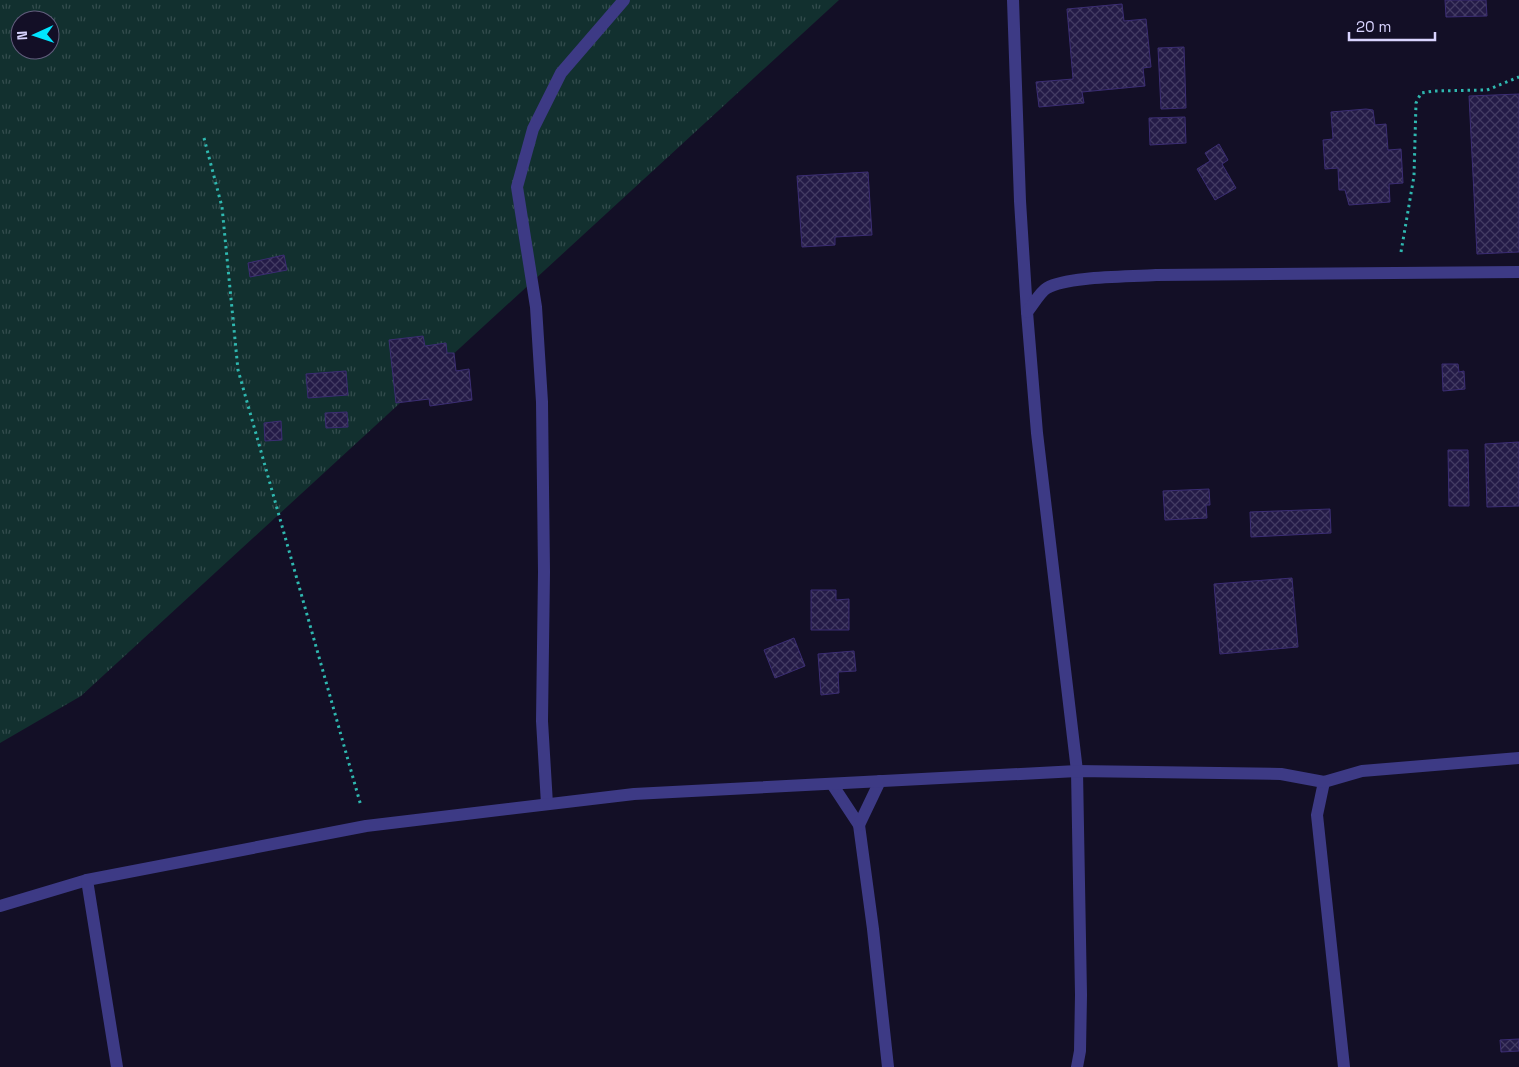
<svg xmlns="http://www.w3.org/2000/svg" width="1519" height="1067" font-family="'Space Grotesk',sans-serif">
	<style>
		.grass { fill: url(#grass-tufts); fill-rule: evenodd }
		.building { fill: url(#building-cross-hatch); stroke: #3b2d73 }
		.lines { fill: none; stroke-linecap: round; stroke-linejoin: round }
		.path { stroke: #2fb8b0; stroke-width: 3; stroke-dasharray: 2.5 4; stroke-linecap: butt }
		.street { stroke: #3d3a85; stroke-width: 12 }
	</style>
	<defs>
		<pattern id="grass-tufts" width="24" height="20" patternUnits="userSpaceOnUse" patternTransform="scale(1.25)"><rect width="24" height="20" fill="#12302f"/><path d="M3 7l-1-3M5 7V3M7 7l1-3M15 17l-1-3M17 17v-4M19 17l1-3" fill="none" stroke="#344d4e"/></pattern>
		<pattern id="building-cross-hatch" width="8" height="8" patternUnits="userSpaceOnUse" patternTransform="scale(1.25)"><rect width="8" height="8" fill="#241b47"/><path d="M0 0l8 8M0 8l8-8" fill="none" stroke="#433b63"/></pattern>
	</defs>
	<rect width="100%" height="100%" fill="#130f26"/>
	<path class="grass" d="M0 0H839L81 696 0 743ZM20 20H50V50H20Z"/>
	<g class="building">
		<polygon points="1445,0 1486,0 1487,16 1446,17"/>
		<polygon points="1122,4 1124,21 1146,19 1151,67 1143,68 1145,86 1082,92 1084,103 1039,107 1036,82 1073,79 1067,9"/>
		<polygon points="1184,47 1186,108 1161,109 1158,48"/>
		<polygon points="1519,94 1519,252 1477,254 1469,96"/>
		<polygon points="1366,109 1373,110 1375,125 1386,124 1388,150 1401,149 1403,183 1389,184 1390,202 1349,205 1345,190 1339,190 1338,168 1325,169 1323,140 1333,139 1331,112"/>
		<polygon points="1185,117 1186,143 1150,145 1149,118"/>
		<polygon points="1219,144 1228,160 1222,164 1236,188 1215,200 1197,169 1210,161 1205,153"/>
		<polygon points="868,172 872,235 835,237 835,245 802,247 797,176"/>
		<polygon points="284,255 287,270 250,277 248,263"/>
		<polygon points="423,336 425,346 446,343 447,353 454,353 456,371 469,369 472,400 430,406 429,399 396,403 389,340"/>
		<polygon points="1442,364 1458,364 1459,372 1464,371 1465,389 1443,391"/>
		<polygon points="346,371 348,395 308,398 306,374"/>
		<polygon points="347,412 348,427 326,428 325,413"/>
		<polygon points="281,421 282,440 265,441 264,423"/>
		<polygon points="1519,442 1519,506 1487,507 1485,444"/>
		<polygon points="1448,450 1468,450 1469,506 1449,506"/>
		<polygon points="1209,489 1210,505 1206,505 1207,518 1165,520 1163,491"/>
		<polygon points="1330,509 1331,533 1251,537 1250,512"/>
		<polygon points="1292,578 1298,647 1220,654 1214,584"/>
		<polygon points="811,590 836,590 836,600 849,599 849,630 811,630"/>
		<polygon points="794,638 805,666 775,678 764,650"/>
		<polygon points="854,651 856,671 838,672 839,693 821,695 818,654"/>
		<polygon points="1519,1039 1519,1051 1501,1052 1500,1040"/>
	</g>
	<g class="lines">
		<g class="path">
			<polyline points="204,138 222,207 238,370 361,806"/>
			<polyline points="1401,252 1414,176 1416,103 1421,93 1434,91 1487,90 1519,77"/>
		</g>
		<g class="street">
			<polyline points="1013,0 1020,201 1027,312 1037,433 1077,771 1081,995 1080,1051 1077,1067"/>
			<path d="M1027 312C1033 305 1040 292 1047 288 1068 276 1131 277 1156 275L1519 272"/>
			<polyline points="1324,782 1317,815 1344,1067"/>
			<polyline points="832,784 859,825 873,929 888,1067"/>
			<polyline points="547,804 542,721 544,572 542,402 536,307 517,187 533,129 561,73 624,0"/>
			<polyline points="859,825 880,781"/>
			<polyline points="0,906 87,880"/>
			<polyline points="117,1067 87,880 366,826 634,794 1077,771 1281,774 1324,782 1362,771 1519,758"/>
		</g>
	</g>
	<g transform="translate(35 35) rotate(267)"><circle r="24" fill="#130f26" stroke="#625e7d"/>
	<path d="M0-4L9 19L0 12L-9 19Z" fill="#00e5ff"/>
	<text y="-8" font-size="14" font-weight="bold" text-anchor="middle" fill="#d9d4ff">N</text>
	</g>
	<path d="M1349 32v8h86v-8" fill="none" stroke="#d9d4ff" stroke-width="2.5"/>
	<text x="1356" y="32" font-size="15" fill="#d9d4ff" stroke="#130f26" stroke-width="4" paint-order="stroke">20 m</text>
</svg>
